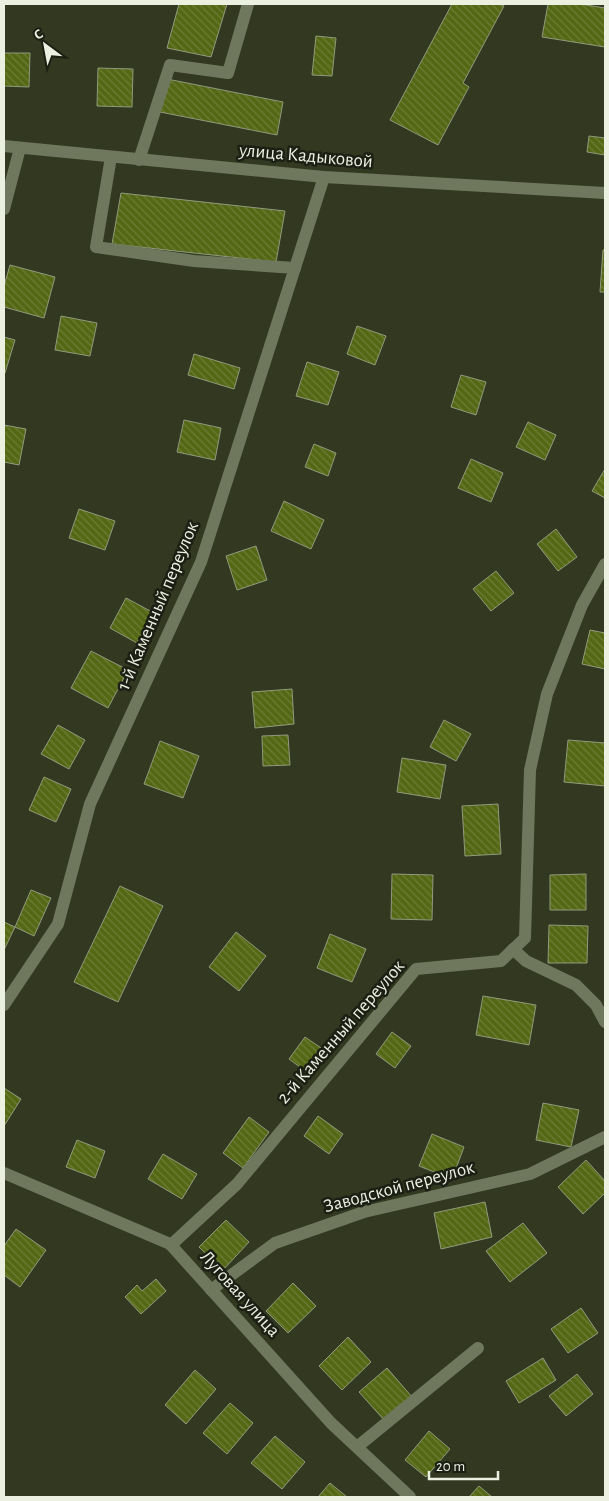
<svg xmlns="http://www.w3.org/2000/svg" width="609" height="1501" font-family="'Alegreya Sans',sans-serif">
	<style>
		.building { fill: url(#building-back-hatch); stroke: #919a7d }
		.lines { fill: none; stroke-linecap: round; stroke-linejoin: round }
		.minor { stroke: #6f785c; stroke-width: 12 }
		.labels { text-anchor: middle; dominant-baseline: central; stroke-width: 5; stroke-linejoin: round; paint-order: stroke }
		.street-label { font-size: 19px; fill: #ebf0e1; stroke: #1b1f14 }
	</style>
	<defs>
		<pattern id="building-back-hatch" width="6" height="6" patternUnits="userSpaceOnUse" patternTransform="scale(1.25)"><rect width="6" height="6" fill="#546714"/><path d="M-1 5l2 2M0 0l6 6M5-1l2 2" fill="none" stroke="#6d7d36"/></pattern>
	</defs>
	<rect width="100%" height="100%" fill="#323920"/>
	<g class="building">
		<polygon points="179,4 227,4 211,57 167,48"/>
		<polygon points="452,4 500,4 504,6 463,83 469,87 438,145 390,120"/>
		<polygon points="548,4 580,4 605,8 605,47 542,37"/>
		<polygon points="316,36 336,38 332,76 312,75"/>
		<polygon points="4,53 30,53 29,87 4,86"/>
		<polygon points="98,68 133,69 132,107 97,106"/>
		<polygon points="167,79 283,102 277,135 160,112"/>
		<polygon points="589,136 605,138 605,155 587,152"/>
		<polygon points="121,193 285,211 276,262 112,244"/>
		<polygon points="603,250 605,250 605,292 600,292"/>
		<polygon points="10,265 55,277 44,318 4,307 4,286"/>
		<polygon points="61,316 97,323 90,356 55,350"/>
		<polygon points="357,326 386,336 375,365 347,354"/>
		<polygon points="4,337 15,340 5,373 4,373"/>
		<polygon points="194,354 240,368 234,389 188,375"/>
		<polygon points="307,362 339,372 328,405 296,396"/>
		<polygon points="461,375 486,382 476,415 451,407"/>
		<polygon points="184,420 221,428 215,460 177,452"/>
		<polygon points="528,422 556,435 545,460 516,447"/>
		<polygon points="4,425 26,429 19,465 4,462"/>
		<polygon points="314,444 336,453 328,476 305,467"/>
		<polygon points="471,459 503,473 491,502 458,488"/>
		<polygon points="605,469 605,498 592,491"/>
		<polygon points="284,501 324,520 311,549 271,531"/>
		<polygon points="79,509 115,521 105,550 69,538"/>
		<polygon points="556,529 577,557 558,571 537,544"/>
		<polygon points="256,546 267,580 237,590 226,556"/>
		<polygon points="496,571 514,593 491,611 473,589"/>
		<polygon points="126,598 154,613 137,643 110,628"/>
		<polygon points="590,630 605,633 605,669 582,664"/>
		<polygon points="91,651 128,670 108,708 71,688"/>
		<polygon points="292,689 294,724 255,728 252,692"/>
		<polygon points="444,720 471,734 456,761 430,747"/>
		<polygon points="58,725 85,740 69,769 41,754"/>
		<polygon points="288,735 290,765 263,766 262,736"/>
		<polygon points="568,740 605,743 605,786 564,782"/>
		<polygon points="160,741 199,756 183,798 144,784"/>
		<polygon points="402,758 446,765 440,799 397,792"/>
		<polygon points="44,777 71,789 56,822 29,810"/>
		<polygon points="498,804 501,854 465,856 462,806"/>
		<polygon points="392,874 433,875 432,920 391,919"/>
		<polygon points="586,874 586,910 550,910 550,875"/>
		<polygon points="120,886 163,906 118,1002 74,982"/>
		<polygon points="31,890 51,898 34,936 15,927"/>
		<polygon points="4,922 15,927 4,950"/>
		<polygon points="549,925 588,926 587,963 548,963"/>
		<polygon points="236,932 266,956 239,991 209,967"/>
		<polygon points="330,934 366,949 352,982 317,968"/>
		<polygon points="483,996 536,1005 529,1045 476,1035"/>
		<polygon points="392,1032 411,1046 395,1068 376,1054"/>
		<polygon points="305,1037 324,1050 308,1073 289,1059"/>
		<polygon points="4,1088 21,1099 4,1126"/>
		<polygon points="543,1103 579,1110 571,1147 536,1140"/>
		<polygon points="318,1116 343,1134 329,1154 304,1136"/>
		<polygon points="249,1117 269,1132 243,1168 223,1153"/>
		<polygon points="432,1134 464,1147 452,1179 419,1166"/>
		<polygon points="77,1140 105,1151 95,1178 66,1167"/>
		<polygon points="163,1154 197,1174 182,1199 148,1179"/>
		<polygon points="586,1160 605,1181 605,1193 583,1214 558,1187"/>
		<polygon points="485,1202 492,1237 441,1249 434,1213"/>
		<polygon points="226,1220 249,1242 223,1270 199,1247"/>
		<polygon points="523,1223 547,1253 510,1282 486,1251"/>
		<polygon points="16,1229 46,1250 20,1287 4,1275 4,1246"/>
		<polygon points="156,1279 166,1291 141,1314 125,1297 137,1285 142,1291"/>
		<polygon points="293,1283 316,1306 288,1333 266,1311"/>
		<polygon points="581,1308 598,1333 568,1353 551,1329"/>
		<polygon points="348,1337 371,1362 342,1390 319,1366"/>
		<polygon points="543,1358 556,1380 519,1403 506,1381"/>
		<polygon points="387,1368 412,1397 385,1421 359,1392"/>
		<polygon points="195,1370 216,1389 186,1424 165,1405"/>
		<polygon points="577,1374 593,1394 566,1416 549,1396"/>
		<polygon points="230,1403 253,1423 227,1454 203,1433"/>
		<polygon points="429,1431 450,1449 426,1477 405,1460"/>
		<polygon points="275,1436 305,1462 282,1489 251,1463"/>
		<polygon points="330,1483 347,1497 318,1497"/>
		<polygon points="479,1486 492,1497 469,1497"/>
	</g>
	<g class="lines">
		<g class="minor">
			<polyline points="4,146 324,177 605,193"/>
			<polyline points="111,157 96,247 194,261 295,268"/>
			<polyline points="139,160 170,65 228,73 248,4"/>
			<polyline points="4,209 20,148"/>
			<polyline points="513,949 526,961 576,985 596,1005 605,1022"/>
			<polyline points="4,1005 58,924 90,804 201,562 324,177"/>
			<polyline points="4,1173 170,1244 331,1423 410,1497"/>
			<polyline points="171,1245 237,1184 416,969 501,961 525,938 530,770 547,694 582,605 605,564"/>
			<polyline points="211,1290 275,1243 364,1212 530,1174 605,1137"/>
			<polyline points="357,1447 478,1348"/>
		</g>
	</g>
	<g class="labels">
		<g class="street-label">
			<text transform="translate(306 156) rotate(5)">улица Кадыковой</text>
			<text transform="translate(158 606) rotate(-67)">1-й Каменный переулок</text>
			<text transform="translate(341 1032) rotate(-49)">2-й Каменный переулок</text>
			<text transform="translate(399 1187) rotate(-15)">Заводской переулок</text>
			<text transform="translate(240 1294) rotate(48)">Луговая улица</text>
		</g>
	</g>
	<rect width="609" height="1501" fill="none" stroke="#ebf0e1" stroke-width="10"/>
	<g transform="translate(45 45) rotate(328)" stroke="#1b1f14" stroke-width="4" paint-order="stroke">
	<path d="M0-4L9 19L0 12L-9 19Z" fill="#ebf0e1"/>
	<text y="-8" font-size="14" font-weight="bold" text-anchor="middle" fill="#ebf0e1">С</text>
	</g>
	<path d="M429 1471v8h69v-8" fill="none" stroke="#ebf0e1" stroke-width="2.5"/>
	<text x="436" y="1471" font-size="15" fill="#ebf0e1" stroke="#1b1f14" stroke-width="4" paint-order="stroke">20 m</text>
</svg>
